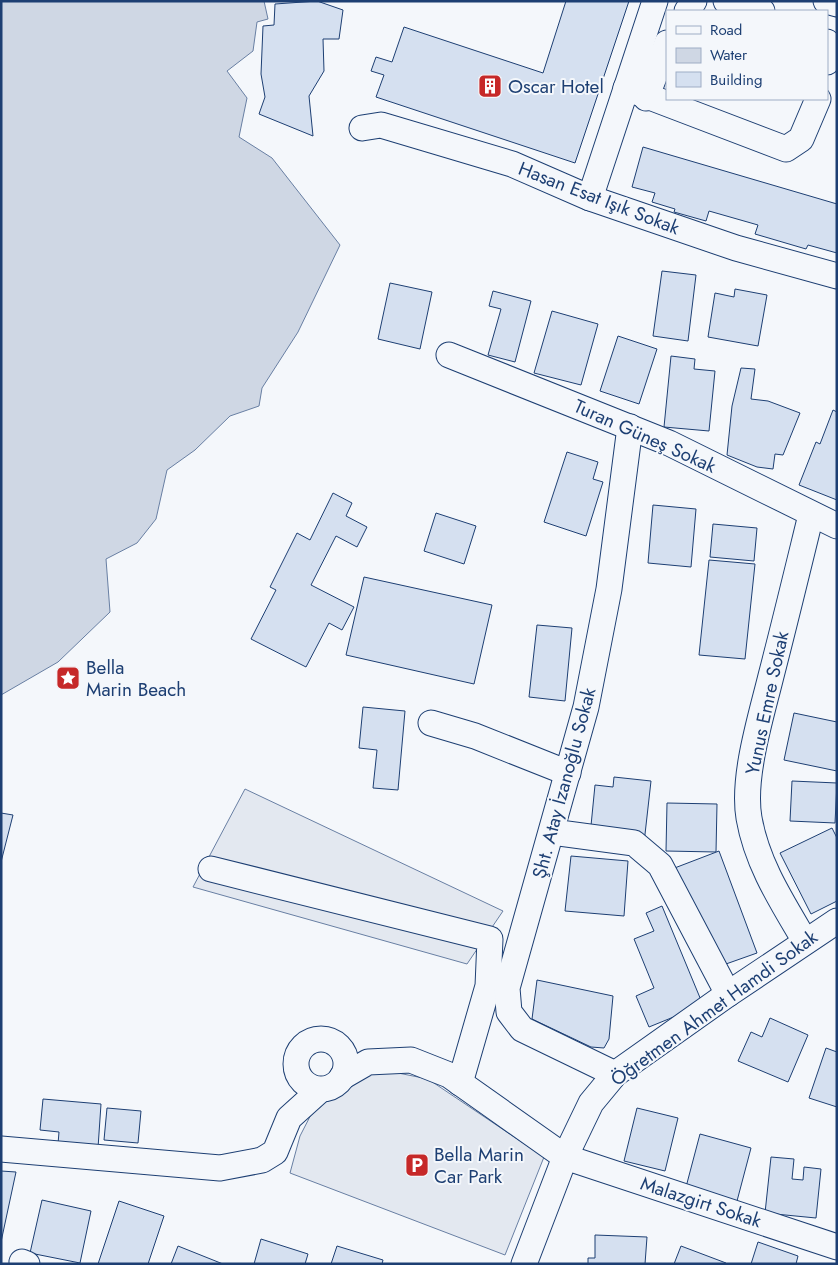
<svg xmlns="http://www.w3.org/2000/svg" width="838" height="1265" font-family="Jost,sans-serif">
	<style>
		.parking { fill: #e3e8f0; stroke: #687fa3 }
		.water { fill: #cfd7e4; stroke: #687fa3 }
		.building { fill: #d5e0f0; stroke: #1d3f73 }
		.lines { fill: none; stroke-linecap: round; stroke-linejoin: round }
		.minor-casing { stroke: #1d3f73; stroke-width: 27 }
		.minor { stroke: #f4f7fb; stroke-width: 25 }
		.labels { text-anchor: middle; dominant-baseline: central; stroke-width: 4; stroke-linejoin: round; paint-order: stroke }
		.poi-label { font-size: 19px; fill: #1d3f73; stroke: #f4f7fb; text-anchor: start }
		.street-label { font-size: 19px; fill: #1d3f73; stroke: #f4f7fb }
	</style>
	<rect width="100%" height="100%" fill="#f4f7fb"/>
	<g class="parking">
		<polygon points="245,789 503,911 467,964 193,887"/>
		<polygon points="388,1071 428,1079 544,1157 505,1255 290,1173 300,1136 319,1099 361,1073"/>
	</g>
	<polygon class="water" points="1,1 264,1 268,19 257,22 253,51 227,71 247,98 239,137 272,158 340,245 298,332 262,388 259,406 230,416 195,450 167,470 156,519 137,543 106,559 110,612 58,662 1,695"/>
	<g class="building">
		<polygon points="317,1 343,10 339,39 323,39 324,71 309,96 313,136 259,114 265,97 261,74 263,26 274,25 275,4"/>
		<polygon points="566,1 629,1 575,163 376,97 384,75 371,71 376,57 392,62 404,27 543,73"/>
		<polygon points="643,147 837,204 837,253 808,245 806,249 755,234 758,225 709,211 706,221 674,212 675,209 652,202 655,193 632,187"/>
		<polygon points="662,271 696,275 688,341 653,336"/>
		<polygon points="390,283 432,292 420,349 378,339"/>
		<polygon points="735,289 767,295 758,346 708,337 715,293 734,297"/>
		<polygon points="493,291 531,301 515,362 488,355 501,309 489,306"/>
		<polygon points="552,311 598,324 581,385 534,373"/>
		<polygon points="618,336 657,349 639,404 600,391"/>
		<polygon points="671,356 695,359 694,369 715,371 709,431 664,427"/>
		<polygon points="741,368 755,369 751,399 768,401 800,413 783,455 775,454 773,469 757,467 727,455 732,406"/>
		<polygon points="833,410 837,412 837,500 799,485 816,442 820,444"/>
		<polygon points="567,452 598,462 593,479 603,482 586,536 544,522"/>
		<polygon points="333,493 352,503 346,516 367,527 357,547 336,536 311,585 354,607 342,630 329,623 306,667 251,639 276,590 270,587 297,533 310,540"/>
		<polygon points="653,505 696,509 691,567 648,563"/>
		<polygon points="436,513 476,526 464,564 424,551"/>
		<polygon points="713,524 757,528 754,561 710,557"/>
		<polygon points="709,560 755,564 745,659 699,655"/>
		<polygon points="364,577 492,605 474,684 346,655"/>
		<polygon points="537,625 572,628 565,701 529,697"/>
		<polygon points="363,707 405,711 398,790 373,788 377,750 359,748"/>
		<polygon points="794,713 837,722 837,771 784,760"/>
		<polygon points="614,777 651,781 643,852 589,846 595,785 613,787"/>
		<polygon points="792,781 837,783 835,823 790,821"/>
		<polygon points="667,803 717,804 716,852 666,851"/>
		<polygon points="1,813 13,815 1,862"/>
		<polygon points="832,828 837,838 837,901 811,914 780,853"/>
		<polygon points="719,851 757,953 709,970 672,869"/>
		<polygon points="571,856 628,861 624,916 565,911"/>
		<polygon points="662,906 703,1005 649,1027 636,996 654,988 634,939 654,931 646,913"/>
		<polygon points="537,980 613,996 609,1039 604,1048 591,1047 532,1019"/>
		<polygon points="770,1018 808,1035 788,1082 738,1061 751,1032 762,1037"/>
		<polygon points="826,1048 837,1052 837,1107 809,1098"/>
		<polygon points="43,1099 101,1104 98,1148 58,1144 59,1132 40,1130"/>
		<polygon points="107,1108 141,1111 138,1143 104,1140"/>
		<polygon points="637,1108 678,1118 665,1171 624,1161"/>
		<polygon points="700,1134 751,1148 737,1201 686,1187"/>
		<polygon points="771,1157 794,1159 792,1179 803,1180 804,1167 821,1169 816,1218 765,1213"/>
		<polygon points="1,1171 16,1172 1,1242"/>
		<polygon points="42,1200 91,1211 80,1263 30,1253"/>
		<polygon points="119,1201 164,1216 148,1264 98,1264"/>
		<polygon points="595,1235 647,1237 645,1264 588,1264 588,1258 595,1258"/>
		<polygon points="261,1239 308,1254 305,1264 254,1264"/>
		<polygon points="758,1242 798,1256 796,1264 751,1264"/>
		<polygon points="178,1246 223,1264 171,1264"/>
		<polygon points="337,1246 383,1260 382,1264 331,1264"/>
		<polygon points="681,1246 726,1263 726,1264 674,1264"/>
	</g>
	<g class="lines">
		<g class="minor-casing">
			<g id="minor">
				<polyline points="726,1 762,11"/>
				<polyline points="826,1 837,4"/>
				<polyline points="687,11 694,1"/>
				<polyline points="827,42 829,50 827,62"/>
				<polyline points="626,88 786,149 801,139 818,99"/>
				<polyline points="646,98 667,43"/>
				<polyline points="362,128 381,125 512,164 590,198 736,248 837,276"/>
				<polyline points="590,198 655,1"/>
				<polyline points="449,355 669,443 837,526"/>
				<polyline points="431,723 475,736 568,773"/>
				<polyline points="552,832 634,843 660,865 728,994"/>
				<polyline points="211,869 490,939 488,986 460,1083"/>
				<path d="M805 941C782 902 757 864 749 818 742 777 761 717 771 676 785 622 798 568 811 515"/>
				<circle cx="321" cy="1064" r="25"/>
				<polyline points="615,1074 522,1029 509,1012 507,988 586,707 609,589 630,427"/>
				<polyline points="342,1077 368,1062 411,1060 449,1075 565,1157 837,1247"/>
				<polyline points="1,1149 220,1168 262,1160 275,1152 289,1118 320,1090"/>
				<polyline points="22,1262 27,1264"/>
				<polyline points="524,1264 565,1157 591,1103 615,1074 728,994 837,921"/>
			</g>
		</g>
		<use href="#minor" class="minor"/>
	</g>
	<defs>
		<g id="building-square" transform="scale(1.25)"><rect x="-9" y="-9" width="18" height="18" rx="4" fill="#c62828" stroke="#f4f7fb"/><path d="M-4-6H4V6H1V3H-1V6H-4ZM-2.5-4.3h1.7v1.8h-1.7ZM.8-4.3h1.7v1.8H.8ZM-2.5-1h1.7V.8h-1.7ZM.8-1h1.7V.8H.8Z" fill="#fff"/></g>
		<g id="sight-square" transform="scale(1.25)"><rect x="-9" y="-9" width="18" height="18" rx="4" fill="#c62828" stroke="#f4f7fb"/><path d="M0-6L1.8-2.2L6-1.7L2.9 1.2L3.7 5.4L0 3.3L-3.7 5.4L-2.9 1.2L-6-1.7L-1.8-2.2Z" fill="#fff"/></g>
		<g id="parking-square" transform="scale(1.25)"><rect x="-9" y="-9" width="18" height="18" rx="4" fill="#c62828" stroke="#f4f7fb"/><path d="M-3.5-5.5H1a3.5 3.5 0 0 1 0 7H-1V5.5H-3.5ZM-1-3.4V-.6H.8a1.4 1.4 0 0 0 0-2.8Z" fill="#fff"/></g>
	</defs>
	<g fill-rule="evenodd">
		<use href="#building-square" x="490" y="86"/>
		<use href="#sight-square" x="68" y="678"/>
		<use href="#parking-square" x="417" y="1165"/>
	</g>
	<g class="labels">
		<g class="poi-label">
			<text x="508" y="86">Oscar Hotel</text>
			<text x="86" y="667">Bella<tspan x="86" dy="22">Marin Beach</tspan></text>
			<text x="434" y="1154">Bella Marin<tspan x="434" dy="22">Car Park</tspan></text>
		</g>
		<g class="street-label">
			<text transform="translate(599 198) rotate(21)">Hasan Esat Işık Sokak</text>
			<text transform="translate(645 436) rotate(24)">Turan Güneş Sokak</text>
			<text transform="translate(767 703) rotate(-78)">Yunus Emre Sokak</text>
			<text transform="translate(564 783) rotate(-75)">Şht. Atay İzanoğlu Sokak</text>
			<text transform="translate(714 1008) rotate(-36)">Öğretmen Ahmet Hamdi Sokak</text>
			<text transform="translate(701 1202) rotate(18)">Malazgirt Sokak</text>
		</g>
	</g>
	<rect width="838" height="1265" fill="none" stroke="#1d3f73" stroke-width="5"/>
	<rect x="666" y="10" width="162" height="90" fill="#f4f7fb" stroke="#9eadc5"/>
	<rect x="676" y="26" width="25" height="8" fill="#f4f7fb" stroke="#9eadc5"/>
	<text x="710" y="35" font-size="15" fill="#1d3f73">Road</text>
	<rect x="676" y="48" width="25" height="15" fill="#cfd7e4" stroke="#9eadc5"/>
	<text x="710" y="60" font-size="15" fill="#1d3f73">Water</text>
	<rect x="676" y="72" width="25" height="15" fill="#d5e0f0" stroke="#9eadc5"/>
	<text x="710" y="85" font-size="15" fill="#1d3f73">Building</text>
</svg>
